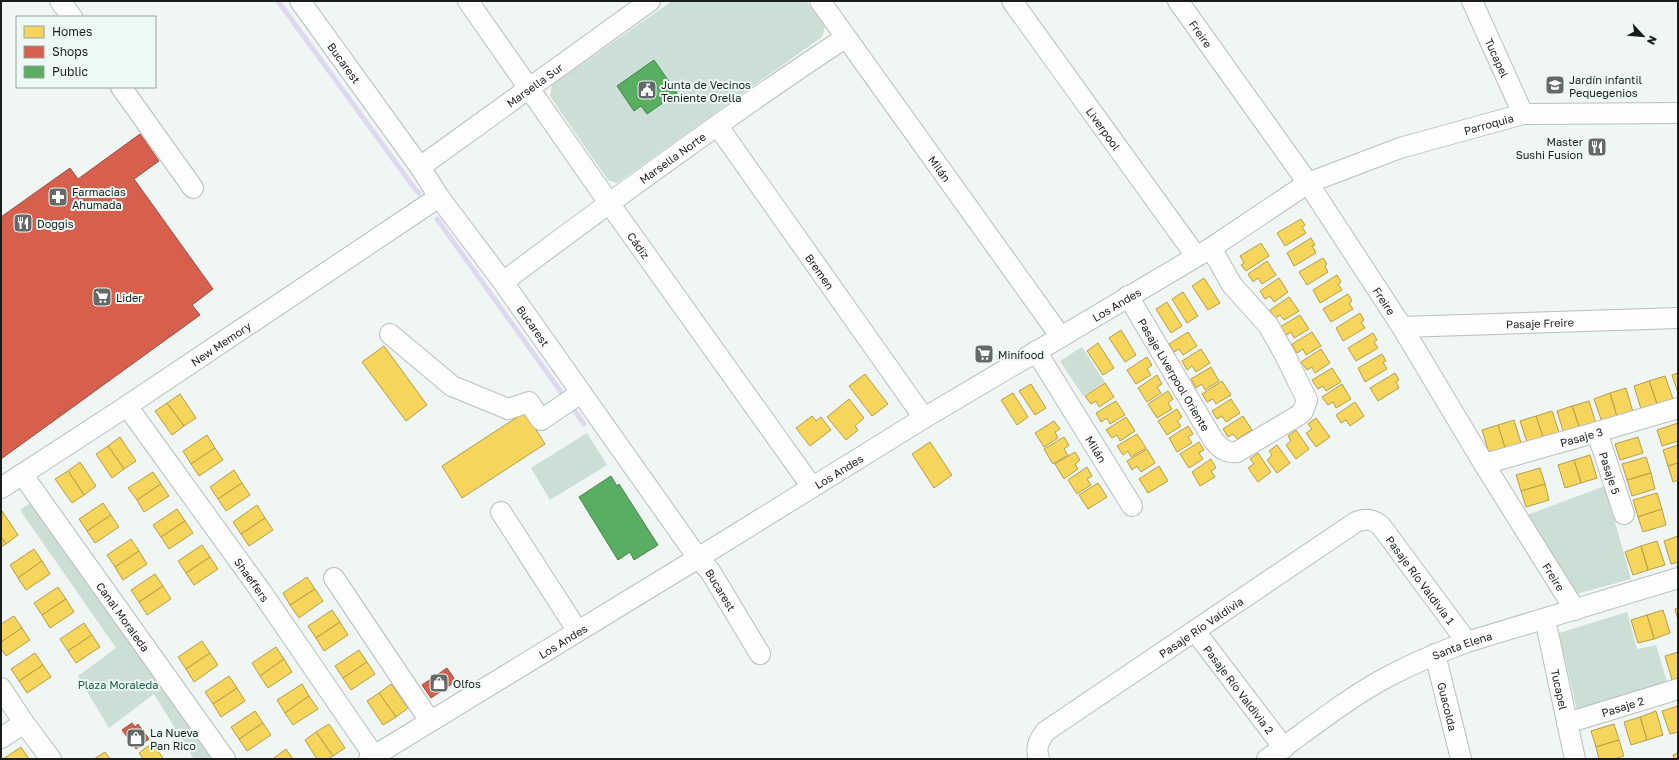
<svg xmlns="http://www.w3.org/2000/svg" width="1679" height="760" font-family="'Golos Text',sans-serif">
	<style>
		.green { fill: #cbdfd7 }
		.homes { fill: #f6d55c; stroke: #b49e49 }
		.shops { fill: #d6604d; stroke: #9d4c3e }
		.public { fill: #5aae61; stroke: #46834c }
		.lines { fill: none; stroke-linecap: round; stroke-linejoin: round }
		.stream { stroke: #dfd9f0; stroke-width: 5 }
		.minor-casing { stroke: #babebd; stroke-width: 22 }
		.minor { stroke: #fdfefd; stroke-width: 20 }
		.labels { text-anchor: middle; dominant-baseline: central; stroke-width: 4; stroke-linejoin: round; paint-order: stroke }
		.street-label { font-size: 11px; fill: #191e1c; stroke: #edf9f4 }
		.poi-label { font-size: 11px; fill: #191e1c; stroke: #edf9f4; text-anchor: start }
		.park-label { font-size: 11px; fill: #1b5f49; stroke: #edf9f4 }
	</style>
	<rect width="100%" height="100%" fill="#f0f6f3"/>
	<g class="green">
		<polygon points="672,1 806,1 825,27 822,37 617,183 608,180 550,96 552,85"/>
		<polygon points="1082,347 1105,382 1083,396 1060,361"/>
		<polygon points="587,433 607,465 550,500 531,468"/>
		<polygon points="1605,486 1631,579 1576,594 1527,515"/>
		<polygon points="32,502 214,759 194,759 154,694 109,728 78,676 116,648 20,510"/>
		<polygon points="1627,612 1637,649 1656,645 1668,685 1577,710 1559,633"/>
	</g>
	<g class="homes">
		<polygon points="1301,219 1305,225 1302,227 1306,233 1285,246 1277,233"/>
		<polygon points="1311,238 1315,245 1312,246 1316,253 1294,266 1287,253"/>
		<polygon points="1261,243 1269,256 1246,271 1241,265 1244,263 1240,256"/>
		<polygon points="1323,258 1327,264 1325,266 1328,272 1307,285 1299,272"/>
		<polygon points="1267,261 1276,275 1262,284 1258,278 1253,282 1248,274"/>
		<polygon points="1337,275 1341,282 1338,284 1342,290 1320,303 1313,290"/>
		<polygon points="1204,278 1220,303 1208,310 1192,286"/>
		<polygon points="1279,278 1288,292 1274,302 1270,296 1265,299 1260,291"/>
		<polygon points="1183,292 1198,316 1187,323 1172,299"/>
		<polygon points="1348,294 1352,301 1349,303 1353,309 1331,322 1323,309"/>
		<polygon points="1289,297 1299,311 1284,320 1280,315 1275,318 1270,310"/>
		<polygon points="1167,302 1182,326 1171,333 1156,309"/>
		<polygon points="1360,313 1364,320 1361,322 1365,328 1343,341 1336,328"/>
		<polygon points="1300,315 1309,329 1294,338 1291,332 1285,336 1280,327"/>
		<polygon points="1121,330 1136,355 1125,362 1109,338"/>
		<polygon points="1188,332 1197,346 1183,355 1179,349 1174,352 1169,344"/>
		<polygon points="1312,332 1321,346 1306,355 1303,349 1297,353 1292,344"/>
		<polygon points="1373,333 1377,340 1374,342 1378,348 1356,361 1348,348"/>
		<polygon points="1098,343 1114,368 1103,375 1087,351"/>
		<polygon points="384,346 427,405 406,421 362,362"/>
		<polygon points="1201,349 1210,363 1196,372 1192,366 1187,370 1182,361"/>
		<polygon points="1321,349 1330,363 1315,373 1312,367 1307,370 1301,362"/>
		<polygon points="1382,354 1386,361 1383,362 1387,369 1365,382 1358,368"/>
		<polygon points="1147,357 1152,365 1147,369 1151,375 1136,384 1127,370"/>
		<polygon points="1211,367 1219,381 1205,390 1202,384 1196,388 1191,379"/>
		<polygon points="1332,368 1341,382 1326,391 1323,386 1318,389 1312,380"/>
		<polygon points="1395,373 1399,380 1396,382 1399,388 1378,401 1370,388"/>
		<polygon points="1678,373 1678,393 1672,375"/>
		<polygon points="865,374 888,404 872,416 849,386"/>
		<polygon points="1157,375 1162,384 1157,387 1161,393 1147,402 1138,388"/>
		<polygon points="1665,376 1673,399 1657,404 1649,381"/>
		<polygon points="1222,381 1231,395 1216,404 1213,399 1207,402 1202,394"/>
		<polygon points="1649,381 1657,404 1641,409 1634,386"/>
		<polygon points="1105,383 1114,397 1099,407 1096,401 1091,404 1085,396"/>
		<polygon points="1031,384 1046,408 1035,415 1019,391"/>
		<polygon points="1342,384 1351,399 1336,408 1333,402 1328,405 1322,397"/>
		<polygon points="1626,388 1633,412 1617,417 1610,393"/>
		<polygon points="1168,391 1173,399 1168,403 1172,409 1157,418 1148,404"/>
		<polygon points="1013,393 1028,417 1017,425 1001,400"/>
		<polygon points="1610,393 1617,417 1602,422 1594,399"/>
		<polygon points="180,394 196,418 184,426 167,403"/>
		<polygon points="849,399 864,418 855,426 858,430 846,440 827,417"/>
		<polygon points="1231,399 1240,413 1226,422 1222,416 1217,419 1212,411"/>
		<polygon points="1116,401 1125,415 1110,424 1107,418 1101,422 1096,413"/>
		<polygon points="1589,401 1596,424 1580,429 1572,406"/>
		<polygon points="1355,402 1364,416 1350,426 1346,420 1341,423 1336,415"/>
		<polygon points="167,403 184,426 172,435 155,411"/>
		<polygon points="1572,406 1580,429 1564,434 1557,411"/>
		<polygon points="1177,409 1182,417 1177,421 1181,426 1167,435 1158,421"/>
		<polygon points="1552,411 1560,435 1544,440 1536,416"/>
		<polygon points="525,412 545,444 462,498 442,466"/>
		<polygon points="812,416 816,421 821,417 831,430 810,446 796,428"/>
		<polygon points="1243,416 1252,430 1237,439 1233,434 1228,437 1223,429"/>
		<polygon points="1536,416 1544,440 1528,445 1520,421"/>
		<polygon points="1126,417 1135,431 1120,441 1117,435 1112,438 1106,430"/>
		<polygon points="1316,418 1330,437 1316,447 1306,433 1312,429 1308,424"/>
		<polygon points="1514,420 1521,443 1505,448 1498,425"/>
		<polygon points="1054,421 1060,429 1055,432 1058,438 1044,447 1035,433"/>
		<polygon points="1678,423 1678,441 1662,446 1657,430"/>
		<polygon points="1498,425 1505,448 1489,453 1482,430"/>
		<polygon points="1188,426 1193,434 1188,437 1192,443 1177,452 1169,438"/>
		<polygon points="1296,430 1309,449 1296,459 1286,445 1291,441 1288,436"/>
		<polygon points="1137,434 1146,448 1131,457 1128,451 1123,455 1117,446"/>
		<polygon points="207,435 215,448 191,464 183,451"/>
		<polygon points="120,437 136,461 124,469 108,446"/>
		<polygon points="1064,437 1069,445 1064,449 1068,455 1053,464 1044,449"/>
		<polygon points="1638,437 1643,453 1620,460 1615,444"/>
		<polygon points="930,442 952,475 934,488 912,454"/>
		<polygon points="1199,442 1204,450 1199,453 1203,459 1189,468 1180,454"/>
		<polygon points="1277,445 1290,463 1277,473 1267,460 1272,455 1269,451"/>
		<polygon points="1678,445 1678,463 1668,466 1663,450"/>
		<polygon points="108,446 124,469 112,478 96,454"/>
		<polygon points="215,448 223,460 199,476 191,464"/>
		<polygon points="1147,449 1155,463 1141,472 1137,466 1132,470 1127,461"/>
		<polygon points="1075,452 1080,460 1075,464 1078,469 1064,479 1055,464"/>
		<polygon points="1258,453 1271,472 1258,482 1248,468 1254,464 1250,459"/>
		<polygon points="1590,455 1597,478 1581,483 1574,460"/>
		<polygon points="1646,457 1651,473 1627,480 1622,464"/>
		<polygon points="1211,459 1216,468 1211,471 1215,477 1200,486 1192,472"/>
		<polygon points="1574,460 1581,483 1565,488 1558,465"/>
		<polygon points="80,462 96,486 84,495 68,471"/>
		<polygon points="1678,463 1678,480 1673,482 1668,466"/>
		<polygon points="1159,466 1168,481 1148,493 1139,479"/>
		<polygon points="1087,467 1092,476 1087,479 1091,485 1077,494 1068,480"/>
		<polygon points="1540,468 1545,484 1521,491 1516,475"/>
		<polygon points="234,470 242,483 218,499 210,487"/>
		<polygon points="68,471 84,495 72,503 55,479"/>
		<polygon points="153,472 161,484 137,500 128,488"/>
		<polygon points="1651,473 1655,489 1632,496 1627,480"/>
		<polygon points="242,483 250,495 226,511 218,499"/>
		<polygon points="1098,483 1107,497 1088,509 1079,495"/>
		<polygon points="161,484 169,496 144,512 137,500"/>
		<polygon points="1545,484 1549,500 1526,507 1521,491"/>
		<polygon points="1657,493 1662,509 1638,517 1633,500"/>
		<polygon points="103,503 111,515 87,531 79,519"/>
		<polygon points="257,505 265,518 241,534 233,522"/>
		<polygon points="177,509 185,521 161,537 153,525"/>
		<polygon points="1662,509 1666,525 1643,532 1638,517"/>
		<polygon points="2,511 18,535 6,544 1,537"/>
		<polygon points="111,515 119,527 95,543 87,531"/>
		<polygon points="265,518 273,530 249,546 241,534"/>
		<polygon points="185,521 193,533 169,549 161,537"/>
		<polygon points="1678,536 1678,562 1671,564 1664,541"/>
		<polygon points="1,537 6,544 1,547"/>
		<polygon points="131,539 139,551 115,567 107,555"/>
		<polygon points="1657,541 1665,565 1648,570 1641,546"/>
		<polygon points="202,545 210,557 186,573 178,561"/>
		<polygon points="1641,546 1648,570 1633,575 1625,552"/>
		<polygon points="34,549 42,561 18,578 10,565"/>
		<polygon points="139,551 147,564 123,580 115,567"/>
		<polygon points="210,557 218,569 194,585 186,573"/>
		<polygon points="42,561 50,574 26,590 18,578"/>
		<polygon points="155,574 163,586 139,602 131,590"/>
		<polygon points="307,577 315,589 290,605 283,593"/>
		<polygon points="163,586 171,599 147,615 139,602"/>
		<polygon points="58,587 66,599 42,615 34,603"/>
		<polygon points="315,589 323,601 299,618 290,605"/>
		<polygon points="66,599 74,612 50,628 42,615"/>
		<polygon points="1678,608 1678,620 1675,609"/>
		<polygon points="332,610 340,622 316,638 308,626"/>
		<polygon points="1663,610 1670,633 1654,639 1647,615"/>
		<polygon points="1647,615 1654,639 1638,643 1631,620"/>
		<polygon points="14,616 22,628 1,642 1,624"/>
		<polygon points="340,622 348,635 324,651 316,638"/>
		<polygon points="84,623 92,635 68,651 60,639"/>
		<polygon points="22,628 30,640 6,656 1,649 1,642"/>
		<polygon points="92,635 100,647 76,663 68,651"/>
		<polygon points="202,641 210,653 186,669 178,657"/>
		<polygon points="276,647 284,659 260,676 252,663"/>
		<polygon points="359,650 367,662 343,678 335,666"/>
		<polygon points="1678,652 1678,678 1672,680 1665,656"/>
		<polygon points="35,653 43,665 19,681 11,669"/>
		<polygon points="210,653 218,665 194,682 186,669"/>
		<polygon points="284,659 292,672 268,688 260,676"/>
		<polygon points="367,662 375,674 351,690 343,678"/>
		<polygon points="43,665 51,677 27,693 19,681"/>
		<polygon points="229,676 237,688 213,704 205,692"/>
		<polygon points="302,684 309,696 285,713 277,700"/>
		<polygon points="391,684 408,708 396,717 379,693"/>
		<polygon points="237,688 245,701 221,717 213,704"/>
		<polygon points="379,693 396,717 383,725 367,701"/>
		<polygon points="309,696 318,709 293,725 285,713"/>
		<polygon points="1678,706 1678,732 1670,734 1662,711"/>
		<polygon points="255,711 263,723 239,739 231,727"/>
		<polygon points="1656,711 1663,735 1647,740 1640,717"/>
		<polygon points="1640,717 1647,740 1631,745 1624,722"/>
		<polygon points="263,723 271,735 247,751 239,739"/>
		<polygon points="329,724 345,748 333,756 316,732"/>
		<polygon points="1614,724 1619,740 1596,747 1591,731"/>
		<polygon points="316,732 333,756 328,759 317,759 305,740"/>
		<polygon points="1619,740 1624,756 1614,759 1599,759 1596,747"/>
		<polygon points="152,743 163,758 161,759 143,759 139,753"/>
		<polygon points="21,747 29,759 3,759"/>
		<polygon points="286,749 293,759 275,759 274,758"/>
		<polygon points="105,752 110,759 94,759"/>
		<polygon points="1678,753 1678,759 1674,759 1673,755"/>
	</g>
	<g class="shops">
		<polygon points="140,134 159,161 134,179 213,289 192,305 200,315 1,459 1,217 70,168 78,179"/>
		<polygon points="447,668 456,681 431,698 422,685"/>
		<polygon points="132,723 135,727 138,724 149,739 136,749 122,730"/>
	</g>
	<g class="public">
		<polygon points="654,60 677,93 647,114 641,106 634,111 617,86"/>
		<polygon points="611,476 617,486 619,484 658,545 634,560 630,552 618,560 579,497"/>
	</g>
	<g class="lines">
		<g class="stream">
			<polyline points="278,1 415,189 419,193"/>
			<polyline points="437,219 566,399"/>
			<polyline points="571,406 584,424"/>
		</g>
		<g class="minor-casing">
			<g id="minor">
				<polyline points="60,1 72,17"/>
				<path id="s1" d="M300 1 420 167 439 197 503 282 698 558 710 571 760 654"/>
				<path id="s2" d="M468 1 609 203 812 487"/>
				<path id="s3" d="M820 1 1061 337"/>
				<path id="s4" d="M1012 1 1196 256"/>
				<path id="s5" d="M1178 1 1308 183 1402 327 1484 464 1575 610"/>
				<path id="s6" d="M1472 1 1523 114"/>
				<polyline points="121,87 193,188"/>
				<path id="s7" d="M717 125 924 418"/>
				<path id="s8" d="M420 167 650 1"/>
				<path id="s9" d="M503 282C615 198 728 115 845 38"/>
				<path id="s10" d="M1128 296 1214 441C1221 449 1226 453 1237 452L1299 415 1303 411 1307 400 1285 355 1268 325 1232 285 1211 248"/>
				<path id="s11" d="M1402 327 1678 318"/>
				<polyline points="390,334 452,386 508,409 529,402 541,420 581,393"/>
				<path id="s12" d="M1036 351 1132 506"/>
				<path id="s13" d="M127 406 260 590 374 756"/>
				<path id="s14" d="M1597 432 1624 514"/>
				<path id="s15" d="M1484 464 1597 432 1678 408"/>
				<path id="s16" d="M22 474 225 759"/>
				<path id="s17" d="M1 488 127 406 439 197"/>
				<polyline points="501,512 577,630"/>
				<polyline points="334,578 430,721"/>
				<path id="s18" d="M1545 619 1575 759"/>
				<path id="s19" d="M1195 631 1284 748"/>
				<path id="s20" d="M1435 654 1461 759"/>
				<polyline points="1,688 24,723 51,759"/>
				<path id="s21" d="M1567 723 1678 689"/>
				<polyline points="1,738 24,723"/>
				<path id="s22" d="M369 759 698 558 924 418 1211 248 1308 183 1400 148 1523 114 1678 113"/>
				<path id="s23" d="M1039 759C1035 747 1039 740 1046 731L1356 522C1366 518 1373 519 1381 526L1467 642"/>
				<path id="s24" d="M1267 759C1307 731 1346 699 1389 676 1414 663 1440 652 1467 642L1678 578"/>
			</g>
		</g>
		<use href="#minor" class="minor"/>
	</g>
	<defs>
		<g id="school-square" transform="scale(1)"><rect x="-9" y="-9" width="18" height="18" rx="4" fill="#646a67" stroke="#edf9f4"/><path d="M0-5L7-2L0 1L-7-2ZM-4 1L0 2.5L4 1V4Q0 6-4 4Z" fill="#fff"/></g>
		<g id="civic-square" transform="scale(1)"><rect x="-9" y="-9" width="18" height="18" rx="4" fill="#646a67" stroke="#edf9f4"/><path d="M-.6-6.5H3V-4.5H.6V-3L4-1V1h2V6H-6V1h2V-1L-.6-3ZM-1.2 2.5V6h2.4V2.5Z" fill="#fff"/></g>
		<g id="restaurant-square" transform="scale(1)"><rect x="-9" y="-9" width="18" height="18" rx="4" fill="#646a67" stroke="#edf9f4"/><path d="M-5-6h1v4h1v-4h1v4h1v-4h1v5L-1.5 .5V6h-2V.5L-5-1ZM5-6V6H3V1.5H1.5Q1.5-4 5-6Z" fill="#fff"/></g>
		<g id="pharmacy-square" transform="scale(1)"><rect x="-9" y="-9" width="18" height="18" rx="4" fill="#646a67" stroke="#edf9f4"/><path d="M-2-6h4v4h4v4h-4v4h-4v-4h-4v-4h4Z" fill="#fff"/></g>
		<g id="supermarket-square" transform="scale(1)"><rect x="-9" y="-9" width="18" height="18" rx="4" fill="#646a67" stroke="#edf9f4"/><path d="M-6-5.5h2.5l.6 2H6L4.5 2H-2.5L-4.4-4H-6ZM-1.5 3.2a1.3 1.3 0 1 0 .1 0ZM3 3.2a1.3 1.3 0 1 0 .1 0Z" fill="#fff"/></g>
		<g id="shop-square" transform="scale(1)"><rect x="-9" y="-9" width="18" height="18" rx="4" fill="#646a67" stroke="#edf9f4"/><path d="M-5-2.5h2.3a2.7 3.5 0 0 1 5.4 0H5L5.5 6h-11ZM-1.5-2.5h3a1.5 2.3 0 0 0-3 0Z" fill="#fff"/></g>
	</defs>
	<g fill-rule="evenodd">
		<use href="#school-square" x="1555" y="85"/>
		<use href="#civic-square" x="647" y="90"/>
		<use href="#restaurant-square" x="1597" y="147"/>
		<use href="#pharmacy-square" x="58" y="197"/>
		<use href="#restaurant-square" x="23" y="223"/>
		<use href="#supermarket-square" x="102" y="297"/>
		<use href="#supermarket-square" x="984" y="354"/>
		<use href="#shop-square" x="439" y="683"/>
		<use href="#shop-square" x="136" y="738"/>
	</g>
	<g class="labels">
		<g class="street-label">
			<text stroke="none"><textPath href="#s5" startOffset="40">Freire</textPath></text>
			<text stroke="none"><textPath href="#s6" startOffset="62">Tucapel</textPath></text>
			<text stroke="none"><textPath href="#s1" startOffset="76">Bucarest</textPath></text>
			<text stroke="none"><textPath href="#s8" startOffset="141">Marsella Sur</textPath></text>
			<text stroke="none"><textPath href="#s22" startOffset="1292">Parroquia</textPath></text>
			<text stroke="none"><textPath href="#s4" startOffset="157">Liverpool</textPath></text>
			<text stroke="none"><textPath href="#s9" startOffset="210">Marsella Norte</textPath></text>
			<text stroke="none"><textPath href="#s3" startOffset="206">Milán</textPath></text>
			<text stroke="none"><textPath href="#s2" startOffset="298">Cádiz</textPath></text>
			<text stroke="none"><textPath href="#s7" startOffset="179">Bremen</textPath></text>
			<text stroke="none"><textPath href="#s5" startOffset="364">Freire</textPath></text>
			<text stroke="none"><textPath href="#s22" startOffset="875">Los Andes</textPath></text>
			<text stroke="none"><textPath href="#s11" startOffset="138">Pasaje Freire</textPath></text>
			<text stroke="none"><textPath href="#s1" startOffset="400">Bucarest</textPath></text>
			<text stroke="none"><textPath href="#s17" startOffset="263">New Memory</textPath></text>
			<text stroke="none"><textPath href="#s10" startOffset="91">Pasaje Liverpool Oriente</textPath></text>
			<text stroke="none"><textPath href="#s15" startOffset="101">Pasaje 3</textPath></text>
			<text stroke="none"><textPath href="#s12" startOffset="115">Milán</textPath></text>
			<text stroke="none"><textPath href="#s22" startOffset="551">Los Andes</textPath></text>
			<text stroke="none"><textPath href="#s14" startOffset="43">Pasaje 5</textPath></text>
			<text stroke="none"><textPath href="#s5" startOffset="688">Freire</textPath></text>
			<text stroke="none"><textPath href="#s13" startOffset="214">Shaeffers</textPath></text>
			<text stroke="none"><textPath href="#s23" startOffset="498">Pasaje Río Valdivia 1</textPath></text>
			<text stroke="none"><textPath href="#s1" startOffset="724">Bucarest</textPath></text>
			<text stroke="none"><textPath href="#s16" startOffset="175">Canal Moraleda</textPath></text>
			<text stroke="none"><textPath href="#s23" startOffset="217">Pasaje Río Valdivia</textPath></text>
			<text stroke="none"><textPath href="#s22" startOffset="227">Los Andes</textPath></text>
			<text stroke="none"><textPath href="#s24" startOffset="227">Santa Elena</textPath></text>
			<text stroke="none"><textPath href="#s19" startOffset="73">Pasaje Río Valdivia 2</textPath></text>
			<text stroke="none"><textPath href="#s18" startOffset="72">Tucapel</textPath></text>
			<text stroke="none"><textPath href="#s21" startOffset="58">Pasaje 2</textPath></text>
			<text stroke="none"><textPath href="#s20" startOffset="54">Guacolda</textPath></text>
		</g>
		<g class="poi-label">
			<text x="1569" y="79">Jardín infantil<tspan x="1569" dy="13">Pequegenios</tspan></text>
			<text x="661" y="84">Junta de Vecinos<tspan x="661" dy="13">Teniente Orella</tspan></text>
			<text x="1583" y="141" text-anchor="end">Master<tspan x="1583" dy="13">Sushi Fusion</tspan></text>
			<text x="72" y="191">Farmacias<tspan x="72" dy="13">Ahumada</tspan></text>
			<text x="37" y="223">Doggis</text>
			<text x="116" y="297">Lider</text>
			<text x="998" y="354">Minifood</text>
			<text x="453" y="683">Olfos</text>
			<text x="150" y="732">La Nueva<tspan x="150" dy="13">Pan Rico</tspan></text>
		</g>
		<g class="park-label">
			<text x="118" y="684">Plaza Moraleda</text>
		</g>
	</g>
	<rect width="1679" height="760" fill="none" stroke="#191e1c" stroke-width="4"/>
	<rect x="16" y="16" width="140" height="72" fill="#edf9f4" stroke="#98a19e"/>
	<rect x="24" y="26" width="20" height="12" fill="#f6d55c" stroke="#98a19e"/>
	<text x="52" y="36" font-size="12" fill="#191e1c">Homes</text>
	<rect x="24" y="46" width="20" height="12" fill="#d6604d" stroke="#98a19e"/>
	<text x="52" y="56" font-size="12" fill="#191e1c">Shops</text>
	<rect x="24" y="66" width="20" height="12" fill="#5aae61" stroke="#98a19e"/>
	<text x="52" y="76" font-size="12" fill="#191e1c">Public</text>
	<g transform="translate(1643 36) rotate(116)" stroke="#edf9f4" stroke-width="3" paint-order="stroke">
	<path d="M0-3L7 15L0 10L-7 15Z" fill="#191e1c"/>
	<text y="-6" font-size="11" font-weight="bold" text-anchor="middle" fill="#191e1c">N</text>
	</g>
</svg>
